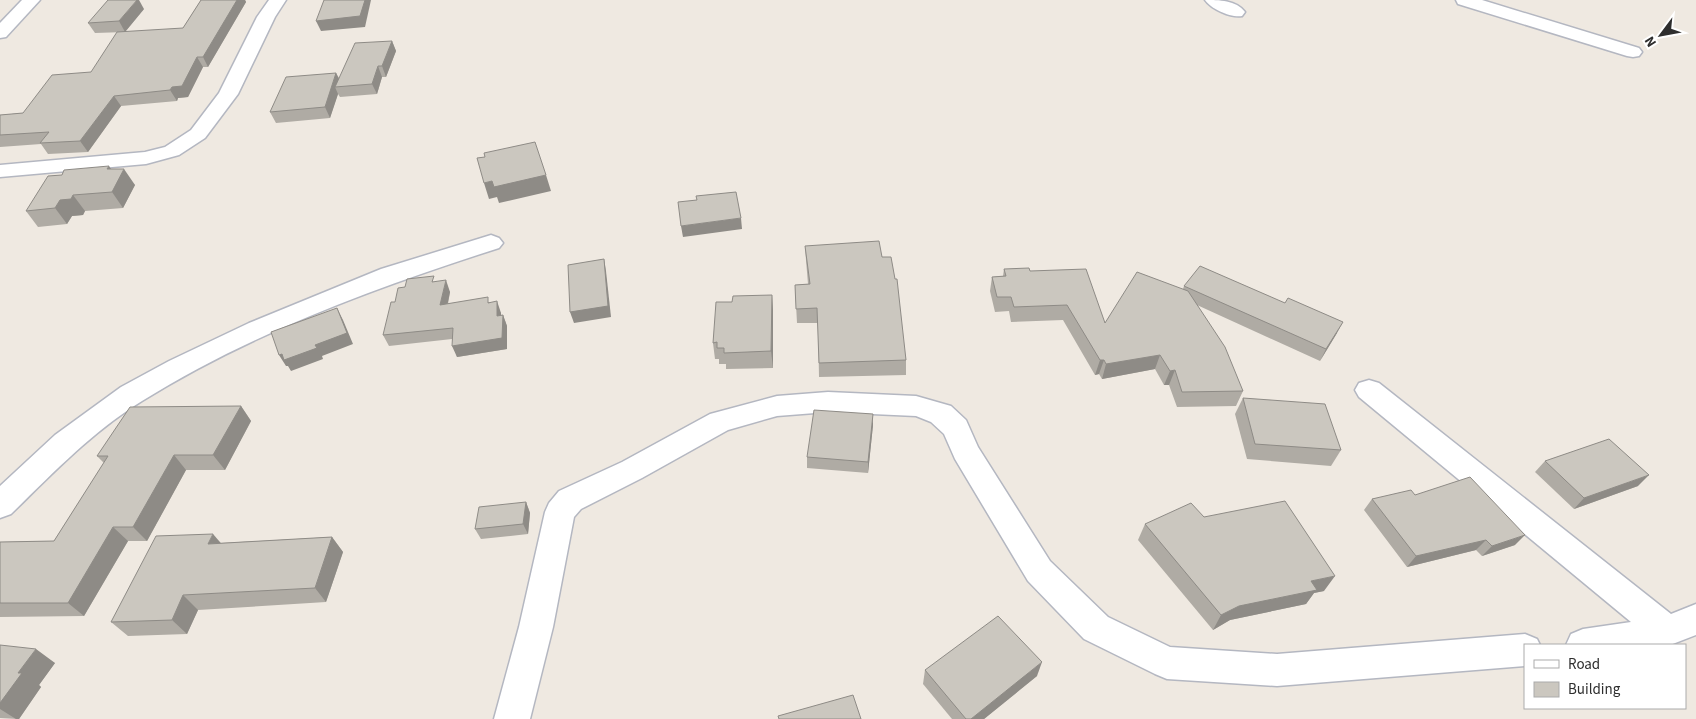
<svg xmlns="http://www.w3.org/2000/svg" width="1696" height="719" font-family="'Source Sans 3',sans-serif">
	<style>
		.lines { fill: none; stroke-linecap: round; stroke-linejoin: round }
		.street-casing { stroke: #b4b7c1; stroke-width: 3 }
		.street { fill: #fff; fill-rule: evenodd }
		.wall { fill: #afaba4 }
		.shaded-wall { fill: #8e8b86 }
		.building { fill: #cbc7bf; stroke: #8e8b86 }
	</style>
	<rect width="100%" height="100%" fill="#efe9e1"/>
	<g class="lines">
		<g class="street-casing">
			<g id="street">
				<polygon points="22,0 40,0 6,37 0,38 0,23"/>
				<polygon points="269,0 286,0 275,17 238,94 205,138 179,155 146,164 0,177 0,165 145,152 165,147 191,130 219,93 257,17"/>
				<path d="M1205 0C1219 0 1236 0 1245 12L1242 16C1231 18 1211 9 1205 0Z"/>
				<polygon points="1456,0 1482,0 1639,48 1642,52 1639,56 1633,57 1627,56 1458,4"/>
				<path d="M491 235 499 238 503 243 499 248C377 287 251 333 142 401 93 431 52 474 11 514L0 518V486L55 435 121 387 169 361 249 323 381 269Z"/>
				<polygon points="1369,380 1379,383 1671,614 1696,604 1696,635 1670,645 1566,645 1571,634 1583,629 1631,622 1359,397 1355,390 1359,383"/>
				<polygon points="828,392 916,396 951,406 966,420 978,447 1050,561 1108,617 1170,647 1277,654 1525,634 1537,639 1540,645 1525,645 1525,666 1277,686 1167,679 1155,674 1084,639 1028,581 955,459 944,434 931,422 916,416 828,412 777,416 728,430 642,478 581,509 574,517 553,627 530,719 494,719 519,627 545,512 549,503 559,491 622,462 710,414 777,396"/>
			</g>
		</g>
		<use href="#street" class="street"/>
	</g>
	<g class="wall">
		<polygon points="201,0 245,0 246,2 208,67 203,67 188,97 178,98 177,101 121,106 88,152 48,154 41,144 0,147 0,115 23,113 91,72 183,28"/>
		<polygon points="144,9 125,32 95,33 88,23"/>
		<polygon points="392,41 396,51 386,77 382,77 377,94 340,97 338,94 330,118 276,123 270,112 336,73 339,78"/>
		<polygon points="111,169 135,185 123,208 85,211 83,215 72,216 67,224 38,227 26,211"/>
		<polygon points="805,246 882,257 906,360 906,375 819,377 818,323 797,323 795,285 808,284 806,260"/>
		<polygon points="1004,269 1030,271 1105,323 1183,289 1184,286 1337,333 1320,361 1197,305 1243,391 1236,406 1177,407 1169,385 1164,385 1155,369 1102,379 1099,374 1095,375 1063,320 1011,322 1009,311 995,312 990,291 992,277 1003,276"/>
		<polygon points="436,281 450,292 448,304 490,302 501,313 501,315 503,315 507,326 507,349 457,357 452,339 389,346 383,335"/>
		<polygon points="772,295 773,311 773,368 726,369 726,364 719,364 719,359 715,359 713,343 732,302"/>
		<polygon points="1243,398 1341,450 1331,466 1247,459 1235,414"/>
		<polygon points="241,406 251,421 225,470 186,470 147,541 128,541 84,616 0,617 0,542 54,541 104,463 97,456"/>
		<polygon points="873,425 868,473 807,468 807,457"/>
		<polygon points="1545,461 1638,486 1574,509 1535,472"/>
		<polygon points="1415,495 1515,545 1482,556 1476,550 1407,567 1364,510 1372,499"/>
		<polygon points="526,502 530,513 528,534 481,539 475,529"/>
		<polygon points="1204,517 1324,591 1314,593 1306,604 1230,620 1213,630 1138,540 1145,524"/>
		<polygon points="332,537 343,552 326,602 198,610 187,634 128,636 111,622 221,543"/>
		<polygon points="0,645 55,663 39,685 41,687 19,719 0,718"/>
		<polygon points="925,670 1037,676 984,719 952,719 923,684"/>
	</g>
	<g class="shaded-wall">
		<polygon points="137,0 139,0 144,9 125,32 119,21"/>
		<polygon points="237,0 245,0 246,2 208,67 203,57"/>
		<polygon points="365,0 371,0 365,27 321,31 316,21"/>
		<polygon points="392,41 396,51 386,77 382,66"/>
		<polygon points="197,57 203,67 188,97 178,98 177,101 170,90"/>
		<polygon points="378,66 382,77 377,94 372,84"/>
		<polygon points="336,73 341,83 335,87 338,94 330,118 325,107"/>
		<polygon points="114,96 121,106 88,152 80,141"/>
		<polygon points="109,166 118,179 124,169 135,185 123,208 112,192 107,169"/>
		<polygon points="546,175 551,191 499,203 497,197 489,199 484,183 492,181"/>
		<polygon points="73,195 85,211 83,215 72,216 67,224 55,208 60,200"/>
		<polygon points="741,218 742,229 683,237 681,226"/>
		<polygon points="604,259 606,271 611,317 574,323 570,312"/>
		<polygon points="446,280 450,292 445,316 440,305"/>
		<polygon points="772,295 773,311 773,368 771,351"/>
		<polygon points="497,301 501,313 501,327 497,316"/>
		<polygon points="337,308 343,320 353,344 322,356 323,359 291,371 288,366 286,366 279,355"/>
		<polygon points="503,315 507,326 507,349 457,357 452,346"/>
		<polygon points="1343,322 1337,333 1320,361 1326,349"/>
		<polygon points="1160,355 1155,369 1102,379 1106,364"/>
		<polygon points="1100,360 1104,360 1099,374 1095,375"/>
		<polygon points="1175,370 1169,385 1164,385 1170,371"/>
		<polygon points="241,406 251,421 225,470 213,455"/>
		<polygon points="873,414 873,425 868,473 868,462"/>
		<polygon points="174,455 186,470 147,541 133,527"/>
		<polygon points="1649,475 1638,486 1574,509 1584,498"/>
		<polygon points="526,502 530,513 528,534 523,524"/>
		<polygon points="113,527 128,541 84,616 68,603"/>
		<polygon points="213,534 226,549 208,544"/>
		<polygon points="1525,535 1515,545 1482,556 1492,546"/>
		<polygon points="332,537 343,552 326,602 315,588"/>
		<polygon points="1486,540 1476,550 1407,567 1416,556"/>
		<polygon points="1335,576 1324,591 1314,593 1306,604 1230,620 1213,630 1221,615 1239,606 1311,581"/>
		<polygon points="183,595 198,610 187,634 172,620"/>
		<polygon points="36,649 55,663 39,685 41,687 19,719 16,719 0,709 0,703 18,673"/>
		<polygon points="1042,662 1037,676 984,719 971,719"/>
	</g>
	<g class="building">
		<polygon points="108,0 137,0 119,21 88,23"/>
		<polygon points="201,0 237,0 203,57 197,57 182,86 172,87 170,90 114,96 80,141 40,143 49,132 0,135 0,115 23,113 52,75 91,72 117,32 183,28"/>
		<polygon points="324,0 365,0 360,16 316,21"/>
		<polygon points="392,41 382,66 378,66 372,84 335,87 355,43"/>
		<polygon points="336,73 325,107 270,112 286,77"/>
		<polygon points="535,142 546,175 494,187 492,181 484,183 477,158 485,157 484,153"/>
		<polygon points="109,166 107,169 124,169 112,192 73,195 71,199 60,200 55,208 26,211 48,176 62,175 64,170"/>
		<polygon points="736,192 741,218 681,226 678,202 697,200 696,196"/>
		<polygon points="879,241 882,257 891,257 895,279 897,279 906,360 819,363 817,308 796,309 795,285 810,284 805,246"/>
		<polygon points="604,259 608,306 570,312 568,265"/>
		<polygon points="1200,266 1285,303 1288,298 1343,322 1326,349 1184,286"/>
		<polygon points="1029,268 1030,271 1086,269 1105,323 1137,272 1188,291 1225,347 1243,391 1182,392 1175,370 1170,371 1160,355 1106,364 1104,360 1100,360 1067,305 1014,307 1011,297 997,297 992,277 1006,276 1004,269"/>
		<polygon points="434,276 432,282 446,280 440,305 488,297 488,303 497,301 497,316 503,315 502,338 452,346 453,328 383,335 391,302 395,302 398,288 405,287 407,279"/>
		<polygon points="772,295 771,351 724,353 724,348 717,348 717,342 713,343 716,302 732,302 733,296"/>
		<polygon points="337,308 347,333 315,345 317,348 284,360 282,354 279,355 271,332"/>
		<polygon points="1243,398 1325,404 1341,450 1255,444"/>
		<polygon points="241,406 213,455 174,455 133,527 113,527 68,603 0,603 0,542 54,541 108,456 97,456 130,407"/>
		<polygon points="814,410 873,414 868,462 807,457"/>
		<polygon points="1609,439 1649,475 1584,498 1545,461"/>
		<polygon points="1470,477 1525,535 1492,546 1486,540 1416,556 1372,499 1411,490 1415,495"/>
		<polygon points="1285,501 1335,576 1311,581 1317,590 1239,606 1221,615 1145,524 1191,503 1204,517"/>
		<polygon points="526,502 523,524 475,529 479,507"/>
		<polygon points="213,534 208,544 332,537 315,588 183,595 172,620 111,622 156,536"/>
		<polygon points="998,616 1042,662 971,719 966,719 925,670"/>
		<polygon points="0,645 36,649 18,673 22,673 0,703"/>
		<polygon points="853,695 861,719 779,719 778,716"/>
	</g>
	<rect x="1524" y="644" width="162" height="65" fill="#ffffff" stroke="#ababab"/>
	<rect x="1534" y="660" width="25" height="8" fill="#ffffff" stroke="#ababab"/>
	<text x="1568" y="669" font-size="15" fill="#2e2e2e">Road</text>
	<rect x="1534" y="682" width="25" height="15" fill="#cbc7bf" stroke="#ababab"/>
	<text x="1568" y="694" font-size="15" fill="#2e2e2e">Building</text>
	<g transform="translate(1661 35) rotate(238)" stroke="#ffffff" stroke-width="4" paint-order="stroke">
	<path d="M0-4L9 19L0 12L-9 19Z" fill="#2e2e2e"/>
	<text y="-8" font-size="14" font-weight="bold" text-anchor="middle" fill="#2e2e2e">N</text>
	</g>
</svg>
